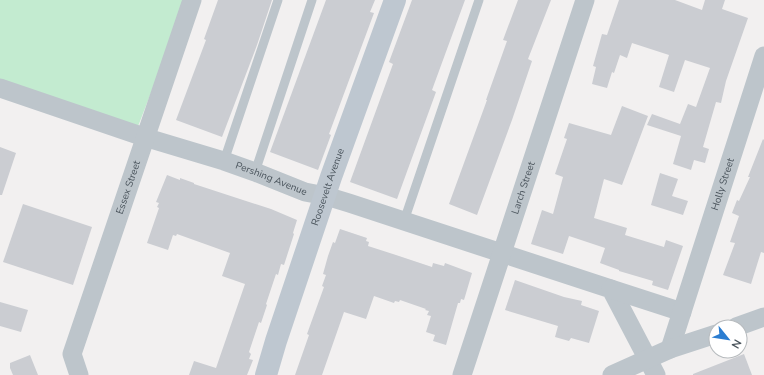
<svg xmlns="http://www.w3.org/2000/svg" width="764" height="375" font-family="'Nunito Sans',sans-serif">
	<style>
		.green { fill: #c3ebd0 }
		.building { fill: #cbcdd2 }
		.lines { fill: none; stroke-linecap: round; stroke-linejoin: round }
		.lane { stroke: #bdc5cb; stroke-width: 9 }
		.street { stroke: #bdc5cb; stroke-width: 19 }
		.secondary { stroke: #bec7d0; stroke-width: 22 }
		.labels { text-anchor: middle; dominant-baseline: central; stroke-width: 4; stroke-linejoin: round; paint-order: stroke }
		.street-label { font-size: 10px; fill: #4a545c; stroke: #fff }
	</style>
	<rect width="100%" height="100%" fill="#f2f0f0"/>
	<polygon class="green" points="0,0 187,0 135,134 0,87"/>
	<g class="building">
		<polygon points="218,0 272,0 257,45 222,137 176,120 206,40 204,39"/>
		<polygon points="326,0 375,0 370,12 374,13 329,134 331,135 318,170 270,152"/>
		<polygon points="412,0 465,0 432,90 436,92 397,199 350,182 393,64 389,62"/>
		<polygon points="518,0 551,0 528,59 532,61 512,120 477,215 449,204 487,100 486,100 507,41 503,40"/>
		<polygon points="619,0 675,0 702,10 705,0 725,0 722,9 748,18 726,81 721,103 716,102 703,147 709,149 705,163 694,160 691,170 673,164 681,136 647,125 652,114 680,124 688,104 696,107 710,68 685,60 674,92 659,87 669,55 632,43 627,58 620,55 614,73 612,72 607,88 592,84 596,67 593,66 602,34 607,35"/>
		<polygon points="622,106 648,116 622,185 604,179 594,218 627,228 625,235 664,247 666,240 683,246 668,290 652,285 653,281 619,271 619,270 600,263 605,248 569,236 563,254 531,244 542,210 553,214 563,177 555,174 567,139 564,138 569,123 611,135"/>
		<polygon points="763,139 764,140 764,253 761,252 751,284 723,275 735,243 730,242 739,216 732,213 737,200 739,201 750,177 748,177"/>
		<polygon points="0,147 16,153 2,195 0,195"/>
		<polygon points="660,173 678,179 672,196 688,201 683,215 651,205"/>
		<polygon points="167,175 180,180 180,178 194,183 194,184 271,209 297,220 293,233 294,234 284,265 281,264 278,275 276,274 266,304 267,305 261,323 259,322 249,352 251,354 249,359 253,360 247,375 189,375 194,361 216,368 245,284 222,276 230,253 177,234 176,236 173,235 168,250 147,243 159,208 157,207 159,203 156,202"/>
		<polygon points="23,204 92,227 73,285 3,262"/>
		<polygon points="340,229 367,238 366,241 369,242 368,246 396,255 432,267 433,263 444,266 445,263 472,273 464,300 461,299 460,303 458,303 446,345 433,341 435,335 426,332 431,316 427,315 429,311 425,310 426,309 400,300 399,302 395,301 394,303 374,296 366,319 344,312 322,375 295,375 309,335 307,334 324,287 322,286 326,275 323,274 328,256 333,242 335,243"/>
		<polygon points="515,280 564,297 582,301 581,305 599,311 589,343 571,338 569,341 555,337 558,326 505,310"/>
		<polygon points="0,302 28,310 21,332 0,326"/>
		<polygon points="744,354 752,375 693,375 693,374"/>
		<polygon points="30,355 38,375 13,375 10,368 10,363"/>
	</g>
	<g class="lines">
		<g class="lane">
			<polyline points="224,161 278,0"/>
			<polyline points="255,172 312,0"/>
			<polyline points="404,221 479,0"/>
		</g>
		<g class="street">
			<path id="s1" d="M0 88 144 137 224 161 255 172 305 192 326 196 349 203 611 289 656 375"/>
			<polyline points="611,289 682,312"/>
			<polyline points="736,327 764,317"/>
			<path id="s2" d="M670 349 764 56"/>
			<path id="s3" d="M79 375 72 354 192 0"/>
			<path id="s4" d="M462 375 585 0"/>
			<polyline points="612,375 670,349 716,334"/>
		</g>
		<path class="secondary" id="s5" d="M266 375 276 341 331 177 395 0"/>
	</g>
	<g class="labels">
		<g class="street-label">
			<text stroke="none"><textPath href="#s1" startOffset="286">Pershing Avenue</textPath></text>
			<text stroke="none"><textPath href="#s2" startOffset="173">Holly Street</textPath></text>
			<text stroke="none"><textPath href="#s3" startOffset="198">Essex Street</textPath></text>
			<text stroke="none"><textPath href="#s5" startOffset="198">Roosevelt Avenue</textPath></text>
			<text stroke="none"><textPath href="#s4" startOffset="197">Larch Street</textPath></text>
		</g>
	</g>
	<g transform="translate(728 339) rotate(120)"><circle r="19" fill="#ffffff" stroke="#b7bbbe"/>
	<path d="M0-3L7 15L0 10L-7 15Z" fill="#2b7dd1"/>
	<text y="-6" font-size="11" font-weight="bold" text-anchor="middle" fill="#4a545c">N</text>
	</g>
</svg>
